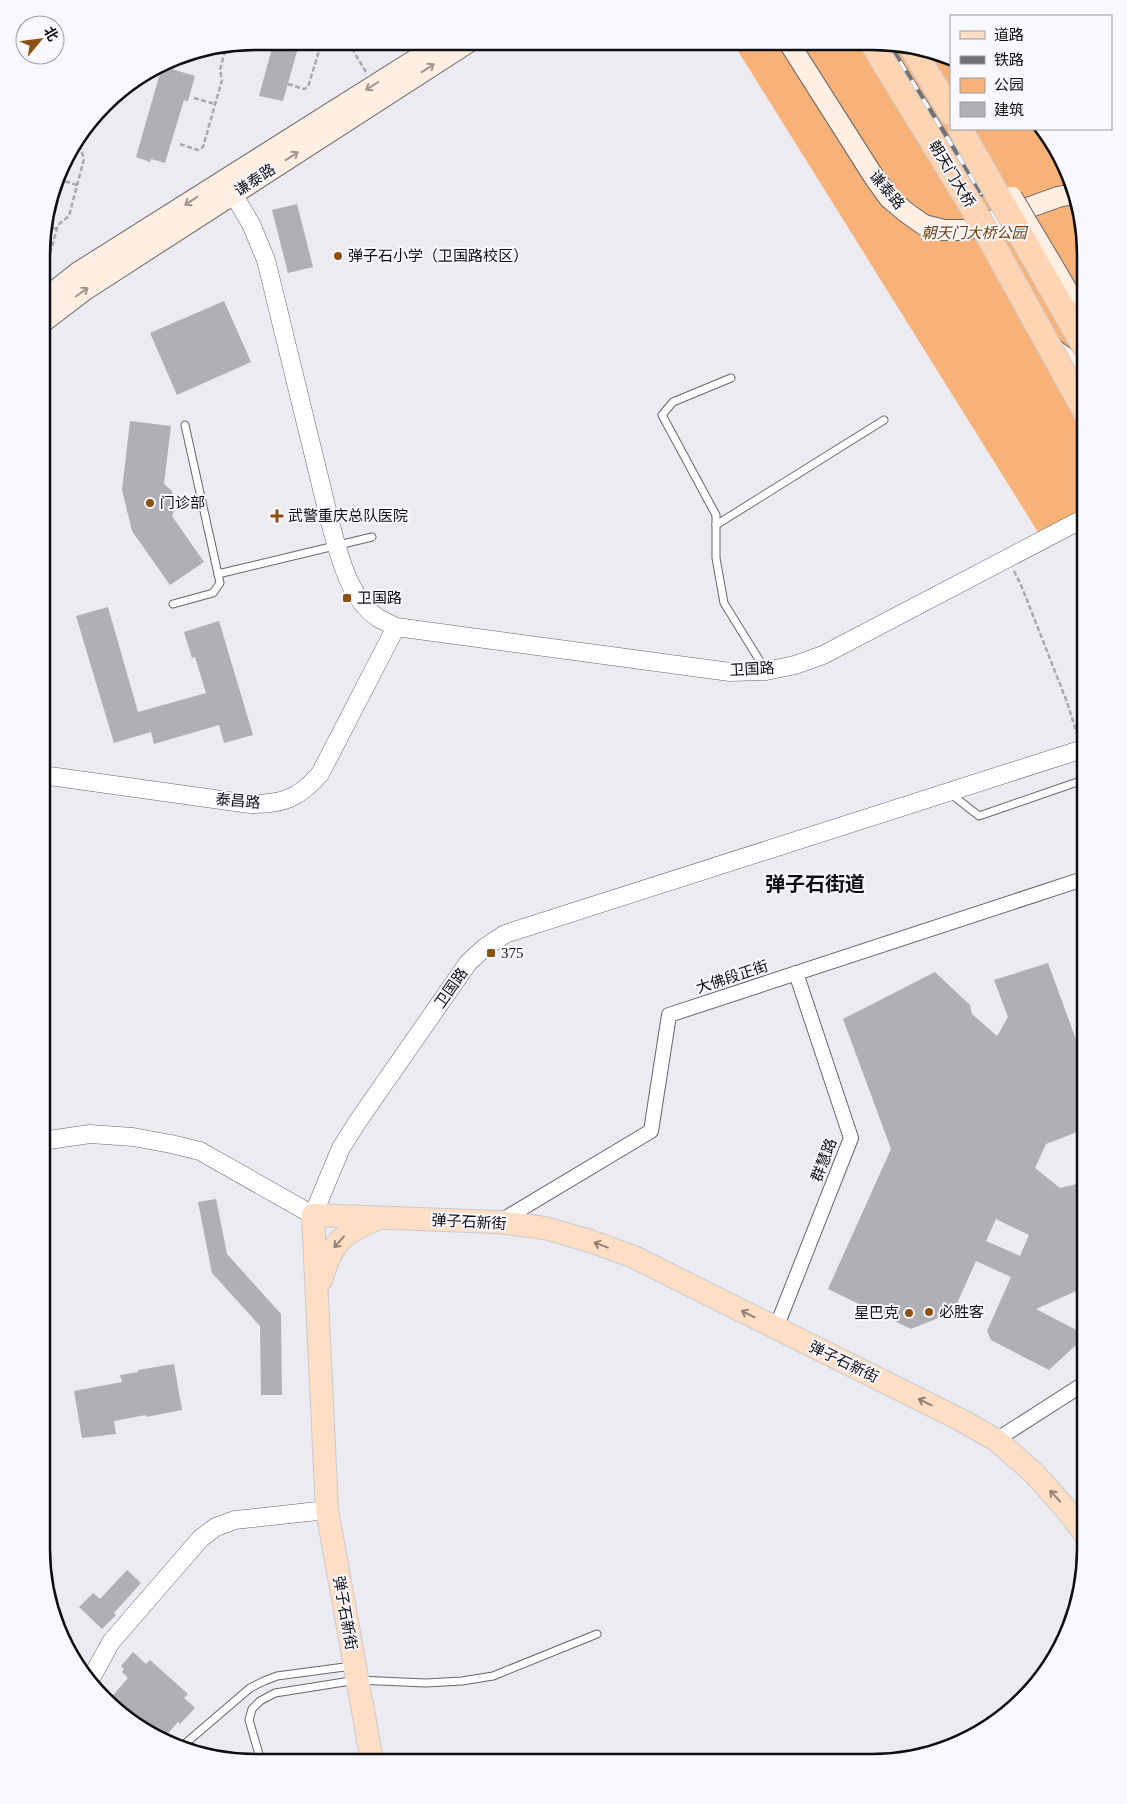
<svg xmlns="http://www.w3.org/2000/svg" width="1127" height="1804" font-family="'Times New Roman','Noto Sans SC',serif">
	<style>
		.green { fill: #f8b278 }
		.building { fill: #afafb4; fill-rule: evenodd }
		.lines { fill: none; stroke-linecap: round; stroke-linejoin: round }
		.service-casing { stroke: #66666b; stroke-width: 9 }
		.minor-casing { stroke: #66666b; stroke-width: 16 }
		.tertiary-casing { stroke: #66666b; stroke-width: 19 }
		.secondary-casing { stroke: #66666b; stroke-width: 22 }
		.primary-casing { stroke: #cacacb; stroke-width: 24 }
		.trunk-casing { stroke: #cacacb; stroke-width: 26 }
		.path { stroke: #a8a8ad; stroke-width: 2.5; stroke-dasharray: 5 2.5; stroke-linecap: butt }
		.service { stroke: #fff; stroke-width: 7 }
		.minor { stroke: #fff; stroke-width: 14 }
		.tertiary { stroke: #fff; stroke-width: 18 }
		.secondary { stroke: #feefe2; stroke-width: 20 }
		.primary { stroke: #fedfc5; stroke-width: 22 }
		.trunk { stroke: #fed4b2; stroke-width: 24 }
		.rail-casing { stroke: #727276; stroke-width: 5.5 }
		.rail { stroke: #f8f8fe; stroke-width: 4; stroke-dasharray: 11; stroke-linecap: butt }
		.secondary-bridge-casing { stroke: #66666b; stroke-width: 22; stroke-linecap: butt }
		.trunk-bridge-casing { stroke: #cacacb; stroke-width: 26; stroke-linecap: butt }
		.secondary-bridge { stroke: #feefe2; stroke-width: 20 }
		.trunk-bridge { stroke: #fed4b2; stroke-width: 24 }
		.oneway { stroke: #9e958e }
		.oneway2 { stroke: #928174 }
		.poi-dot { fill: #8d5111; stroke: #f8f8fe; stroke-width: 2 }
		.labels { text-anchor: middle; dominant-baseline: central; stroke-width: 4; stroke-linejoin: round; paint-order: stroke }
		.street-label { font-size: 15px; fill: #0f0f11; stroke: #f8f8fe }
		.park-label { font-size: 15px; font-style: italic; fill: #703e07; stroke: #f8f8fe }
		.poi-label { font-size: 15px; fill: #0f0f11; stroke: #f8f8fe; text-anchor: start }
		.district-label { font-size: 20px; font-weight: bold; fill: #0f0f11; stroke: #f8f8fe }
		.rim { fill: none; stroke: #0f0f11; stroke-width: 2.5 }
	</style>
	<rect width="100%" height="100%" fill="#ebebf1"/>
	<polygon class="green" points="733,43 900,43 951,57 951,129 1044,129 1070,174 1086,255 1086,513 1041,537"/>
	<g class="building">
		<polygon points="274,41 300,41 283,101 259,96"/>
		<polygon points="162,66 195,76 188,101 184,100 165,163 151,159 150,162 136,157"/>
		<polygon points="297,204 313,267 288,273 272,210"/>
		<polygon points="224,301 251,362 177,395 150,333"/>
		<polygon points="130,421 171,426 164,484 171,490 175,499 175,508 172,516 204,562 170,585 132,531 122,490"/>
		<polygon points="108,607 138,712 206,693 195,657 192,658 184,632 219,621 253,735 224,743 219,725 154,744 151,732 114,743 76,616"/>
		<path d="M1048 963 1085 1064V1129L1046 1144 1035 1168 1060 1188 1085 1182V1287L1036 1309 1080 1332 1077 1344 1049 1370 991 1340 987 1331 1011 1277 976 1261 953 1312 911 1329 828 1289 891 1149 843 1019 935 972 970 1005 972 1014 997 1036 1008 1017 994 980ZM996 1219 1029 1235 1020 1256 986 1241Z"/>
		<polygon points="216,1199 227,1254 281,1314 282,1395 261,1395 260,1326 212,1273 198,1202"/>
		<polygon points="174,1364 182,1410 146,1417 146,1415 114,1421 116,1434 82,1438 74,1391 122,1382 120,1375 138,1372 138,1370"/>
		<polygon points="127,1570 141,1583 114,1613 116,1615 102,1629 79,1607 93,1593 100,1599"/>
		<polygon points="133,1652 146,1664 150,1660 188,1694 184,1698 195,1708 180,1724 178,1722 162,1740 135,1724 136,1722 110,1699 128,1678 122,1672 124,1669 121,1666"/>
	</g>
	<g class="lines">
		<g class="service-casing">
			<g id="service">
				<polyline points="731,378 673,402 662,415 716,515 716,558 724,603 766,671"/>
				<polyline points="716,525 884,420"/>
				<polyline points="218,574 372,537"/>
				<polyline points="173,604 213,593 220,583 185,425"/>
				<polyline points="951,794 979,816 1086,779"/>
				<polyline points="180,1748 250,1688 264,1681 277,1676 352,1666"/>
				<polyline points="261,1761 249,1720 252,1709 260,1701 275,1693 357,1680 426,1683 462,1681 493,1676 597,1634"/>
			</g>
		</g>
		<g class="minor-casing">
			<g id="minor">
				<polyline points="499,1222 651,1131 669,1015 1086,878"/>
				<polyline points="776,1328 851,1138 796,973"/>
				<polyline points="996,1440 1085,1383"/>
			</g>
		</g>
		<g class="tertiary-casing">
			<g id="tertiary">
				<path d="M226 182 251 224 266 260 331 526C340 558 349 598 378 618 384 621 390 624 396 627L730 672 766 671 795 665 823 655 1077 522H1086"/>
				<path d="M42 775 250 804C283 804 298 799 320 774L396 627"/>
				<polyline points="42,1141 90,1134 133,1137 171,1144 200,1151 313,1215 341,1148 358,1121 468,963 484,948 505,934 1086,748"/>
				<polyline points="89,1682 111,1642 201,1538 216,1527 235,1520 327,1510"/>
			</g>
		</g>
		<g class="secondary-casing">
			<g id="secondary">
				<polyline points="789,43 874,177 889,198 907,213 924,225 944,230 966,230 1058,197 1074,194"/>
				<polyline points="1069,293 1086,310"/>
				<polyline points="43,300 77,273 443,42"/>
				<polyline points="43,322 85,290 469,42"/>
				<path d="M1050 345C1060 356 1071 362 1086 366"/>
			</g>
		</g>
		<g class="primary-casing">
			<g id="primary">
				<path d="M321 1280C333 1242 340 1234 377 1219"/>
				<polyline points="372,1761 327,1510 313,1215 498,1222 545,1228 590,1241 634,1257 961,1420 996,1440 1034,1473 1065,1508 1085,1534"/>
			</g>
		</g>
		<g class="trunk-casing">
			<polyline id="trunk" points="911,46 951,113"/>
		</g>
		<g class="path">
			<polyline points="305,41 319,46"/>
			<polyline points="348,42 366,72"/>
			<polyline points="288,84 304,89 308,87 322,41"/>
			<polyline points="194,98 215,104"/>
			<polyline points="83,135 84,134"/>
			<polyline points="180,144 198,150 203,147 222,80 220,70 226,47"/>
			<polyline points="58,179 77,185"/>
			<polyline points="44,226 57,229"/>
			<polyline points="43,266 48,261 58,225 69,216 84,159 78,141"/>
			<polyline points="1014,571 1021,585 1067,702 1077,734"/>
		</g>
		<use href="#service" class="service"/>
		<use href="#minor" class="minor"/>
		<use href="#tertiary" class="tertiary"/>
		<use href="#secondary" class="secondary"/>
		<use href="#primary" class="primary"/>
		<use href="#trunk" class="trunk"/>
		<g class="rail-casing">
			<g id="rail">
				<polyline points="877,43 974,198"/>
				<polyline points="888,43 982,194"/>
			</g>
		</g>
		<use href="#rail" class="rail"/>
		<g class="secondary-bridge-casing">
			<polyline id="secondary-bridge" points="1012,197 1069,293"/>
		</g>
		<g class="trunk-bridge-casing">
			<g id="trunk-bridge">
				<polyline points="872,43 975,212 1086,413"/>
				<polyline points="960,129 1086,349"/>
			</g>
		</g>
		<use href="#secondary-bridge" class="secondary-bridge"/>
		<use href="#trunk-bridge" class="trunk-bridge"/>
	</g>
	<defs><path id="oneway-shaft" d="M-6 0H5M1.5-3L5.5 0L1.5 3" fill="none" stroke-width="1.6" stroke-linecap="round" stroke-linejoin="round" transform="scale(1.25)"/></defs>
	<g class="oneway">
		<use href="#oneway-shaft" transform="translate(428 68) rotate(-33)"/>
		<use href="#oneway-shaft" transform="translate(372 86) rotate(148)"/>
		<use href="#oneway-shaft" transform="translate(292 156) rotate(-33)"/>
		<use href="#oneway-shaft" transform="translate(191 201) rotate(147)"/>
		<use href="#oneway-shaft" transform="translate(82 292) rotate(-36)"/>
	</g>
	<g class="oneway2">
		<use href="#oneway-shaft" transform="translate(339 1242) rotate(132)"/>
		<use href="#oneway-shaft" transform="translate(601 1245) rotate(-160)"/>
		<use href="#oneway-shaft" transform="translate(748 1314) rotate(-153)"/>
		<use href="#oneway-shaft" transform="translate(925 1402) rotate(-154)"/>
		<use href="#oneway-shaft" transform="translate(1055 1496) rotate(-133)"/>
	</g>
	<g class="poi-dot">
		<circle cx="338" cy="256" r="5"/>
		<circle cx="150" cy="503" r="5"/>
		<path d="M274.5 508.5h5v5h5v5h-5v5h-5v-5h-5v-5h5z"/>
		<rect x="342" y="593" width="10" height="10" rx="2.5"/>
		<rect x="486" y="948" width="10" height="10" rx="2.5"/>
		<circle cx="929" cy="1312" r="5"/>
		<circle cx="909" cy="1313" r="5"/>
	</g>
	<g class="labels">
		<g class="street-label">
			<text transform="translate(952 174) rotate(59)">朝天门大桥</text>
			<text transform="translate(255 180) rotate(-33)">谦泰路</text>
			<text transform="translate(887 190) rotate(50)">谦泰路</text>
			<text transform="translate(752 669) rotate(-3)">卫国路</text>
			<text transform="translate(238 801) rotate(5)">泰昌路</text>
			<text transform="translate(732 977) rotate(-18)">大佛段正街</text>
			<text transform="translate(451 988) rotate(-55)">卫国路</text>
			<text transform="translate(824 1160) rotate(-69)">群慧路</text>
			<text transform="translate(469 1222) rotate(3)">弹子石新街</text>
			<text transform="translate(844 1362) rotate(26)">弹子石新街</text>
			<text transform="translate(345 1613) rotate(80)">弹子石新街</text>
		</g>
		<g class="park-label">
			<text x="974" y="233">朝天门大桥公园</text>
		</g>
		<g class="poi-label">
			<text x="348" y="256">弹子石小学（卫国路校区）</text>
			<text x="160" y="503">门诊部</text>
			<text x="288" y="516">武警重庆总队医院</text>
			<text x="357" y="598">卫国路</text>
			<text x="501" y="953">375</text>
			<text x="939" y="1312">必胜客</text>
			<text x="899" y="1313" text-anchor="end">星巴克</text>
		</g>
		<g class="district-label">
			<text x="815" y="884">弹子石街道</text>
		</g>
	</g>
	<path d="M0 0H1127V1804H0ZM255 50H872A205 205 0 0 1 1077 255V1549A205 205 0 0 1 872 1754H255A205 205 0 0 1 50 1549V255A205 205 0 0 1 255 50Z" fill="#f8f8fe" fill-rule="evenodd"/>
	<path class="rim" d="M255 50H872A205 205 0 0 1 1077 255V1549A205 205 0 0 1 872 1754H255A205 205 0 0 1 50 1549V255A205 205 0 0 1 255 50Z"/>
	<rect x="950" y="15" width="162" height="115" fill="#f8f8fe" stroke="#9b9b9f"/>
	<rect x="960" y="31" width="25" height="8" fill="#fedfc5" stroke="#9b9b9f"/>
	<text x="994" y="40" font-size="15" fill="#0f0f11">道路</text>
	<rect x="960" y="56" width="25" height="8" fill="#727276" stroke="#9b9b9f"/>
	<text x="994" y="65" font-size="15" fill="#0f0f11">铁路</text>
	<rect x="960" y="78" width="25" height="15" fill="#f8b278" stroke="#9b9b9f"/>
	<text x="994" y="90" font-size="15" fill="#0f0f11">公园</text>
	<rect x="960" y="102" width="25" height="15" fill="#afafb4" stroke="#9b9b9f"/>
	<text x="994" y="115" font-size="15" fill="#0f0f11">建筑</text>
	<g transform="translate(40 40) rotate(61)"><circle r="24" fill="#f8f8fe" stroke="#9b9b9f"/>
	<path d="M0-4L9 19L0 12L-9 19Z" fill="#8d5111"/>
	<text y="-8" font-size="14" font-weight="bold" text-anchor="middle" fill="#0f0f11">北</text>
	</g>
</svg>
